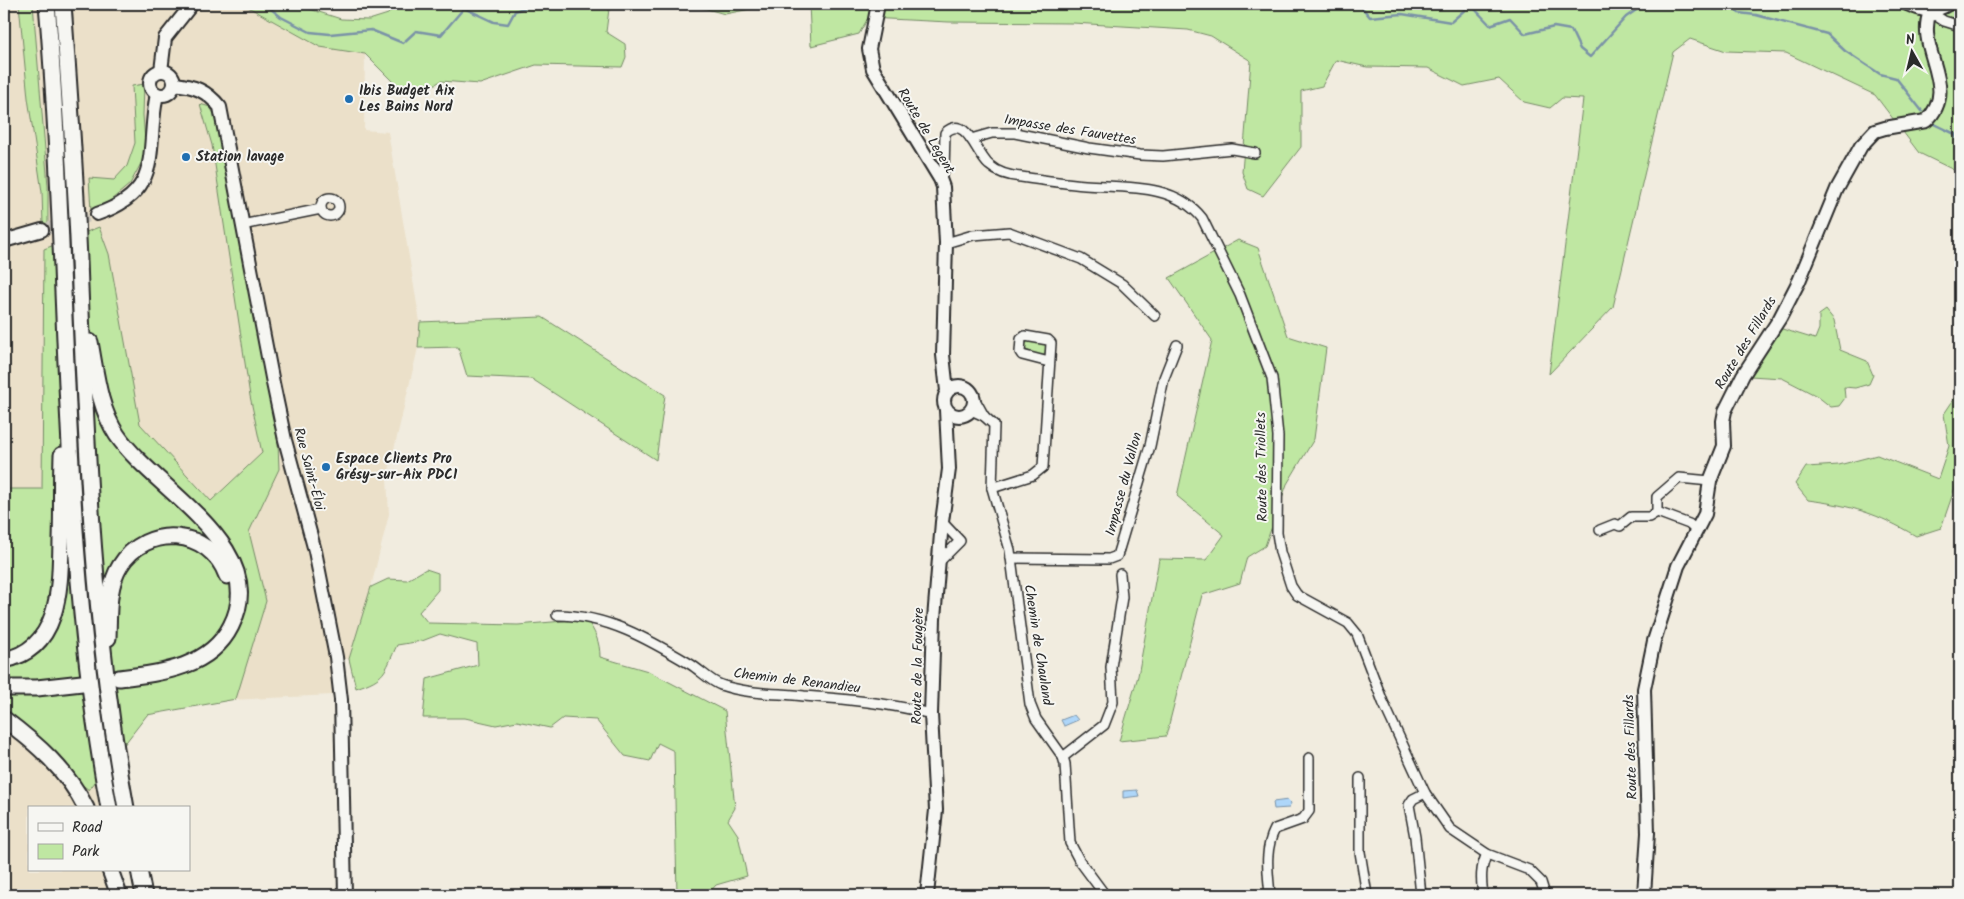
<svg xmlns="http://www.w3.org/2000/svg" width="1964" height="899" font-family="Kalam,sans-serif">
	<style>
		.built { fill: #ebe0c9 }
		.green { fill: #bfe7a2; stroke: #758966 }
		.water { fill: #aed6f9; stroke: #7a92a7 }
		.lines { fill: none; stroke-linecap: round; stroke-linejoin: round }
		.stream { stroke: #7a92a7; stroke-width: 2.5 }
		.secondary-tunnel { stroke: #c9c5bb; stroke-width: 12; stroke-dasharray: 12 6; stroke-linecap: butt }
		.street-casing { stroke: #2b2b2b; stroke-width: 12 }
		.secondary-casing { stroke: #2b2b2b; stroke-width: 16 }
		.highway-casing { stroke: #2b2b2b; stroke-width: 19 }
		.street { stroke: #f6f6f2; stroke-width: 9 }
		.secondary { stroke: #f6f6f2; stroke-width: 12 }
		.highway { stroke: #f6f6f2; stroke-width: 15 }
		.poi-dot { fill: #1f6fb2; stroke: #f6f6f2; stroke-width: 2 }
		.labels { text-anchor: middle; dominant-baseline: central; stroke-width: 4; stroke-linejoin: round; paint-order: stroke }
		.poi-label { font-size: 14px; font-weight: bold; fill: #2b2b2b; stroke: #f6f6f2; text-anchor: start }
		.street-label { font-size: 14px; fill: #2b2b2b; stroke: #f6f6f2 }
	</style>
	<rect width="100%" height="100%" fill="#f1ecdf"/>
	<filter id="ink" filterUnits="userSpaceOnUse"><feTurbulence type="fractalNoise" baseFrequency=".02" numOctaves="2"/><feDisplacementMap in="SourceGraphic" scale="10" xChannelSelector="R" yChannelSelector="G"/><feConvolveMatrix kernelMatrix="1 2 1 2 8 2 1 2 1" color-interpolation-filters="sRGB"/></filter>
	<g filter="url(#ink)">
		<polygon class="built" points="4,4 232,4 248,7 320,47 365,54 364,130 388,132 420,322 418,348 387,479 389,514 371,587 349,659 328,657 333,695 102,706 115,791 109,808 29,808 29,870 118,870 123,895 4,895"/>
		<g class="green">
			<polygon points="19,4 33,4 48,186 48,225 43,225 42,192 28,98"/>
			<polygon points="232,4 294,4 341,19 369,20 388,14 393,8 392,4 639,4 609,9 606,32 625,44 626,57 622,67 536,65 480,84 441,81 426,89 395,84 365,54 320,47 248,7"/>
			<polygon points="689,4 776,4 725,14"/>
			<polygon points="809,4 1960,4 1960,173 1919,153 1875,95 1786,53 1726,51 1690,39 1673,52 1613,307 1549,374 1583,99 1562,98 1550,108 1524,102 1499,79 1464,86 1428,68 1367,67 1336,60 1322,86 1301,91 1301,147 1263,196 1248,189 1242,172 1251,61 1211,36 1188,30 1073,23 949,22 868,18 859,34 811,46"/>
			<polygon points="144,84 143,115 146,154 130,184 111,200 91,211 89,178 114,180 127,166 135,143 132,86"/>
			<polygon points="200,104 210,107 214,114 233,204 278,443 279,469 249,532 266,601 236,699 147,715 89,790 4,726 4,489 42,489 44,249 99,227 109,254 140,424 211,501 262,453 250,396 212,145"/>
			<polygon points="1238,240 1258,248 1288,336 1326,348 1314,439 1287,484 1265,546 1247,557 1240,583 1202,595 1166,736 1119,741 1138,676 1159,559 1206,560 1224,535 1177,496 1212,340 1169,278"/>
			<polygon points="1826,310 1834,320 1840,350 1867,361 1873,375 1869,384 1855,388 1844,387 1845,398 1839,406 1831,407 1817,396 1782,378 1750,376 1779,328 1815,339 1819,329 1819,315"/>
			<polygon points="542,317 665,395 656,460 532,379 467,376 458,347 418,348 420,322"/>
			<polygon points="1029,339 1046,345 1045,353 1041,356 1026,350 1024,346"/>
			<path d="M1954 399H1960V473L1941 528 1916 536C1876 513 1853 506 1808 500L1795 484 1806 467 1839 465 1877 455 1938 479 1949 446 1944 414Z"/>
			<path d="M426 569 438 573V590L419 612 428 623 518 625 586 619C595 631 600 642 600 657L648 671 725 711 735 808 728 820 738 835 747 876 716 885 707 895H677L674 751 658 743 650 761 625 756 596 720 563 718 550 728 517 721 496 725 465 718H423L427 679 478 665 477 644 440 634 422 641 397 645C384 673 386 678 356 688L349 659 371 587 388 579 407 580Z"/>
		</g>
		<g class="water">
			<polygon points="1074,715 1078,720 1064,726 1061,720"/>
			<polygon points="1137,790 1139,796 1123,798 1123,791"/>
			<polygon points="1288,800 1291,803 1289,808 1274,809 1273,802"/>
		</g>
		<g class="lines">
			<g class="stream">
				<polyline points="265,4 281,17 310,32 330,34 371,30 403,43 416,31 441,35 464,8 494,22 508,24 515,11 536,4"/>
				<polyline points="1276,4 1279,7 1282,4"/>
				<polyline points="1359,4 1370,17 1402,14 1451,22 1468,7 1473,7 1490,25 1510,18 1525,34 1554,27 1571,30 1580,49 1590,57 1626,17 1645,4"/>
				<polyline points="1729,4 1739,13 1756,15 1827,34 1845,51 1880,74 1896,78 1922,111"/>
				<polyline points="1932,123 1955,134 1960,149"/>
			</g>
			<polyline class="secondary-tunnel" points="42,230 97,214"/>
			<g class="street-casing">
				<g id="street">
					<polyline points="1930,12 1944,21 1960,26"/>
					<polyline points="971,139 992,133 1015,133 1089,148 1140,155 1163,156 1232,149 1255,153"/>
					<path d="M940 179 944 171 945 133C966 113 976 154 989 165 998 173 1009 176 1021 177 1042 180 1063 183 1085 185 1125 188 1174 183 1202 218L1240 295 1272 378 1278 436 1277 533 1280 552 1291 586 1297 595 1348 623 1357 634 1383 702 1425 793 1450 829 1487 854 1529 870 1541 882 1545 895"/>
					<circle cx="330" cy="207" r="9"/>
					<polyline points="242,225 321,209"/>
					<polyline points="946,243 973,235 1009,232 1081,259 1122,284 1155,316"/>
					<polyline points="974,398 984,416"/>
					<polyline points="971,410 984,416 994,425 992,488 1010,550 1030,704 1036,719 1063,757 1065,764 1070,843 1079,860 1105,895"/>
					<polyline points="992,488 1033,475 1043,467 1051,343 1048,340 1025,336 1021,339 1020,352 1022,355 1049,362"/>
					<polyline points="1600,530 1615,524 1620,526 1631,517 1649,517 1657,512"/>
					<polyline points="1696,530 1689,524 1657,512 1657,497 1679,478 1710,481"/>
					<polyline points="1011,558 1109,559 1117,556 1150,446 1164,378 1177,345"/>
					<polyline points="939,562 960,541 942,522"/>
					<path d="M557 615C607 615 648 639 690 664 700 670 710 681 721 685 747 694 776 693 804 696 846 699 890 703 931 714"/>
					<polyline points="1063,757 1104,725 1113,702 1111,667 1122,597 1120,574"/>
					<polyline points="1360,778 1360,852 1367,895"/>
					<path d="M1270 895C1268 872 1264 850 1275 829L1303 819 1309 811V758"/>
					<polyline points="1421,895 1415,837 1409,805 1413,799 1425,793"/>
					<path d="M1483 895C1481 880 1480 868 1487 854"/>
				</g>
			</g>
			<g class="secondary-casing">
				<g id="secondary">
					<polyline points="878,4 869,49 873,69 940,179 943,187 946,243 943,355 947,391"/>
					<path d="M1907 4C1923 11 1933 14 1948 4"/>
					<polyline points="161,71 165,38 192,4"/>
					<circle cx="162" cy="83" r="12"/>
					<path d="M174 84C194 86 206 90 220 107L273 383 285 440 315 551 336 657 341 700 345 895"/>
					<path d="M97 214C166 191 145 149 157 94"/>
					<polyline points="4,241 42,230"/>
					<circle cx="959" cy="401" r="15"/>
					<polyline points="927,895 936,810 931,714 934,619 942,522 949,469 946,410"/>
					<path d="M1644 895 1648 833 1644 689 1654 641 1678 566 1705 514 1710 481 1724 446 1723 421 1725 411 1743 375 1780 318 1799 281 1837 189 1861 146 1875 131 1885 128 1926 121C1961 88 1915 49 1930 12"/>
				</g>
			</g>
			<g class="highway-casing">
				<g id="highway">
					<path d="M47 4C70 271 59 543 109 808"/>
					<path d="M63 4C70 98 77 193 80 287 87 462 94 635 126 808"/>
					<path d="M90 342C96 374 99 408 117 435 154 490 272 547 231 626 210 668 161 673 119 678"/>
					<path d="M108 638C109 614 107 587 120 566 146 523 210 528 227 576"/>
					<path d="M4 660C61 649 60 586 61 540 62 512 61 483 62 455"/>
					<polyline points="4,688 37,688 82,683"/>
					<path d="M4 719C37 744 67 770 86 808"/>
					<polyline points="110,870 119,895"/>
					<polyline points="139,870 144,895"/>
				</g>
			</g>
			<use href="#street" class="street"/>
			<use href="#secondary" class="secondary"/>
			<use href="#highway" class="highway"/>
		</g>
	</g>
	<g class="poi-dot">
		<circle cx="349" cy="99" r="5"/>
		<circle cx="186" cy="157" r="5"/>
		<circle cx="326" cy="467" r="5"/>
	</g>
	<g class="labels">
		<g class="poi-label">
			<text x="359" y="91">Ibis Budget Aix<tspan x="359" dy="16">Les Bains Nord</tspan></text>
			<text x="196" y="157">Station lavage</text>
			<text x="336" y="459">Espace Clients Pro<tspan x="336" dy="16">Grésy-sur-Aix PDC1</tspan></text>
		</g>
		<g class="street-label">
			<text transform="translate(1070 130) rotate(9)">Impasse des Fauvettes</text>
			<text transform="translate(926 131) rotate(59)">Route de Legent</text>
			<text transform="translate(1746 343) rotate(-59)">Route des Fillards</text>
			<text transform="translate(1262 467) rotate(-91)">Route des Triollets</text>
			<text transform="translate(309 469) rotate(75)">Rue Saint-Éloi</text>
			<text transform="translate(1124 484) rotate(-75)">Impasse du Vallon</text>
			<text transform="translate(1038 645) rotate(81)">Chemin de Chauland</text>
			<text transform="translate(918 666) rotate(-89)">Route de la Fougère</text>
			<text transform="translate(797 681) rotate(7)">Chemin de Renandieu</text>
			<text transform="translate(1631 747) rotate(-92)">Route des Fillards</text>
		</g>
	</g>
	<rect width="1964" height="899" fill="none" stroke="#f6f6f2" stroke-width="20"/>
	<rect x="10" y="10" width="1944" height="879" fill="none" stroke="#2b2b2b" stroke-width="2" filter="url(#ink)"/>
	<rect x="28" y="806" width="162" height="65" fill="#f6f6f2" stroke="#a5a5a2"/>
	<rect x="38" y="823" width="25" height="8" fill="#f6f6f2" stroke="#a5a5a2"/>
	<text x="72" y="832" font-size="15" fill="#2b2b2b">Road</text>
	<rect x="38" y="844" width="25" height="15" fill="#bfe7a2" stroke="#a5a5a2"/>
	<text x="72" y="856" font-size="15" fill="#2b2b2b">Park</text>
	<g transform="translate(1912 52) rotate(352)" stroke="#f6f6f2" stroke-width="4" paint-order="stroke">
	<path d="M0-4L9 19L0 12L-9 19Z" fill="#2b2b2b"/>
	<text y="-8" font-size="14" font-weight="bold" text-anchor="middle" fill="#2b2b2b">N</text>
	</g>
</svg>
